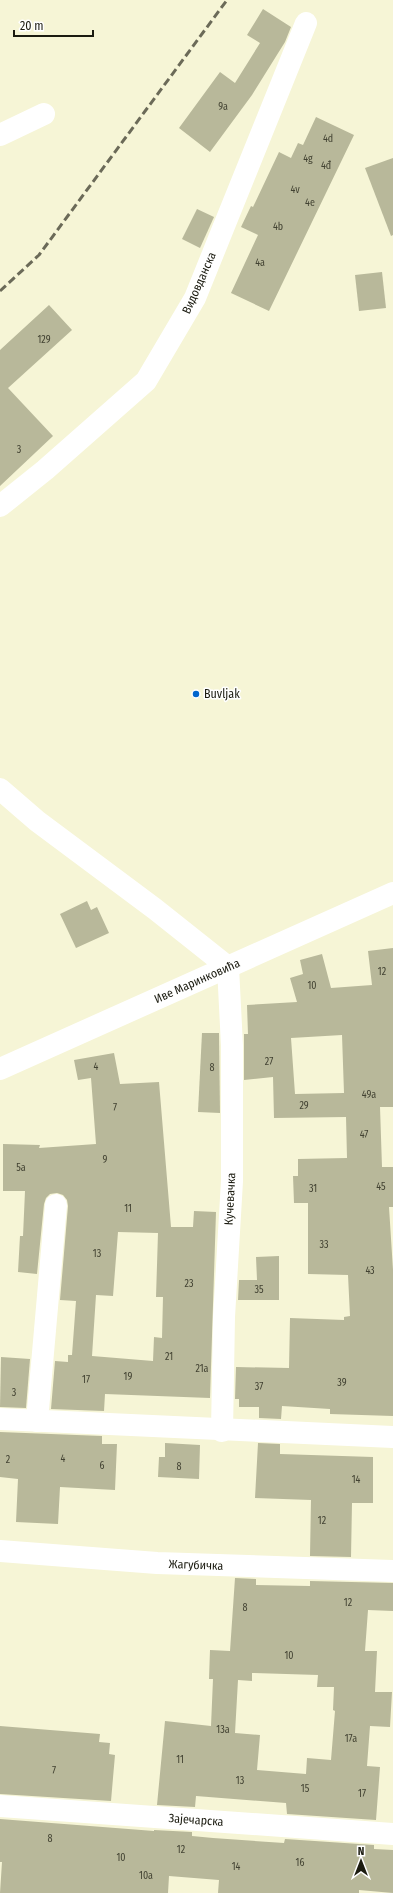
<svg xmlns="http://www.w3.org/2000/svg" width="393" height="1893" font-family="'Fira Sans Condensed',sans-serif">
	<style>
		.building { fill: #b8b89a; fill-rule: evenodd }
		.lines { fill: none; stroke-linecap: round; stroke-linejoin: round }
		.minor { stroke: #fff; stroke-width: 22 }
		.rail { stroke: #6b6a58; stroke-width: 3; stroke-dasharray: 8 4; stroke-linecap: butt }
		.poi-dot { fill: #0065cd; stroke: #fff; stroke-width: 1.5 }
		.labels { text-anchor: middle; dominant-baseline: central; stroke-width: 3; stroke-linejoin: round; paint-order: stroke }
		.number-label { font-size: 10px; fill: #424232 }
		.street-label { font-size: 12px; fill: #1b1b10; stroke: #fff }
		.poi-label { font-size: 12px; fill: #1b1b10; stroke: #fff; text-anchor: start }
	</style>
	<rect width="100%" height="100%" fill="#f6f5d6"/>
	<g class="building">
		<polygon points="263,9 291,27 285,42 252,95 210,152 179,128 220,72 235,83 260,43 247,35"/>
		<polygon points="316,117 354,135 269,311 231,293 258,235 241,227 251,206 253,207 279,152 291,158 298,143 303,145"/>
		<polygon points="393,158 393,235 391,236 365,168"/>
		<polygon points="197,209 214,217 200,248 182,239"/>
		<polygon points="382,272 386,308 359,311 355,275"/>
		<polygon points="49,305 72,330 8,388 53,436 0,486 0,350"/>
		<polygon points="87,901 91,910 97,907 109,933 76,948 60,914"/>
		<path d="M393 948V1107H380L382 1167H393V1207H389L393 1270V1416L330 1414V1409L282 1406 281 1419 259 1418V1407H239V1399H235L236 1367 289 1368 290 1318 344 1320V1317L350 1316 348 1275 308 1274V1203H294L293 1176H298V1159L347 1158 346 1117 274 1118 273 1077 244 1080V1034H248L247 1005 297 1002 290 978 303 974 300 960 322 954 331 988 372 985 368 951ZM342 1035 344 1093 295 1094 291 1038Z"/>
		<polygon points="202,1033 219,1033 220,1113 198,1112"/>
		<path d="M114 1053 120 1084 159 1082 171 1227H193L194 1211 216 1212 210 1398 105 1394 104 1411 51 1409 55 1361 68 1362V1355H72L76 1301 60 1300 68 1206 67 1200 63 1195 57 1193 50 1194 46 1198 44 1204 37 1274 18 1272 20 1236H23L25 1191H3V1144L40 1145 39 1148 96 1144 91 1078 78 1080 74 1060ZM118 1232 158 1233 156 1297H163L162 1338 154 1337 153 1361 92 1356 96 1295 113 1296Z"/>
		<polygon points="279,1256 279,1300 238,1300 239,1280 257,1280 256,1257"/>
		<polygon points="1,1357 30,1359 26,1408 0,1407"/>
		<polygon points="0,1432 102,1436 102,1444 117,1444 115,1490 60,1487 58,1524 16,1522 18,1479 0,1477"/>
		<polygon points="165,1443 200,1445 199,1479 158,1477 159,1457 165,1457"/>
		<polygon points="258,1443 280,1444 280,1454 373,1457 373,1503 352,1503 351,1557 310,1556 311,1500 255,1498"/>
		<path d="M235 1578 256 1579V1585L310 1586V1581L393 1583V1611L368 1610 365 1651H377L375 1692H392L390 1727 370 1726 367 1766 380 1767 376 1820 287 1814 286 1803 196 1796 195 1807 157 1805 165 1721 211 1726 213 1679H209L210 1650 230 1651ZM252 1673 318 1675 317 1687H334L333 1710 335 1711 331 1760 307 1758 306 1774 257 1770 260 1735 235 1733 238 1680 252 1681Z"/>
		<polygon points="0,1726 100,1734 99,1742 110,1743 109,1754 115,1755 111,1801 0,1794"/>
		<polygon points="0,1819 154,1831 154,1830 192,1832 192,1836 213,1838 284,1843 285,1839 374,1845 374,1849 393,1850 393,1893 359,1890 359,1893 218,1893 219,1880 169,1876 168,1893 0,1893 2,1862 0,1862"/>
	</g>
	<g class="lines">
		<g class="minor">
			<polyline points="0,135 44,114"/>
			<polyline points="0,506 45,470 146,381 195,298 306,23"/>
			<polyline points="0,789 37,821 155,909 228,967 232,1046 232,1181 224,1317 222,1431"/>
			<polyline points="0,1069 393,893"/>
			<polyline points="0,1419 393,1437"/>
			<polyline points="37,1421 56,1205"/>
			<polyline points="0,1551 157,1563 393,1571"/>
			<polyline points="0,1806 393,1834"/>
		</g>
		<polyline class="rail" points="0,291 39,255 227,0"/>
	</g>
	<circle class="poi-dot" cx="196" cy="694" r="4"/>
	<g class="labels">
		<g class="number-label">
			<text x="223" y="107">9a</text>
			<text x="328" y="139">4d</text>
			<text x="308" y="159">4g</text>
			<text x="326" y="166">4đ</text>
			<text x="295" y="190">4v</text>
			<text x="310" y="203">4e</text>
			<text x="278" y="227">4b</text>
			<text x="260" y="263">4a</text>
			<text x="44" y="340">129</text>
			<text x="19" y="450">3</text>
			<text x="382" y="972">12</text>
			<text x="312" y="986">10</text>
			<text x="269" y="1062">27</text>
			<text x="96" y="1067">4</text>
			<text x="212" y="1068">8</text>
			<text x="369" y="1095">49a</text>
			<text x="304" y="1106">29</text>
			<text x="115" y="1108">7</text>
			<text x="364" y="1135">47</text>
			<text x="105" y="1160">9</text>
			<text x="21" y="1168">5a</text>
			<text x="381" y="1187">45</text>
			<text x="313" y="1189">31</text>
			<text x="128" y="1209">11</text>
			<text x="324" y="1245">33</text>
			<text x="97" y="1254">13</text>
			<text x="370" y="1271">43</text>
			<text x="189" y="1284">23</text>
			<text x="259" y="1290">35</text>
			<text x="169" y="1357">21</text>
			<text x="202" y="1369">21a</text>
			<text x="128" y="1377">19</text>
			<text x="86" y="1380">17</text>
			<text x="342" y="1383">39</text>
			<text x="259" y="1387">37</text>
			<text x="14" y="1393">3</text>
			<text x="63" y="1459">4</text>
			<text x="8" y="1460">2</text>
			<text x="102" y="1466">6</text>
			<text x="179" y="1467">8</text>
			<text x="356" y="1480">14</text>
			<text x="322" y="1521">12</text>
			<text x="348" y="1603">12</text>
			<text x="245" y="1608">8</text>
			<text x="289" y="1656">10</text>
			<text x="223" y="1730">13a</text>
			<text x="351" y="1739">17a</text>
			<text x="180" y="1760">11</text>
			<text x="54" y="1771">7</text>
			<text x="240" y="1781">13</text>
			<text x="305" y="1789">15</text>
			<text x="362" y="1794">17</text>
			<text x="50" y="1839">8</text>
			<text x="181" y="1850">12</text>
			<text x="121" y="1858">10</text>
			<text x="300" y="1863">16</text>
			<text x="236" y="1867">14</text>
			<text x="146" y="1876">10a</text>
		</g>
		<g class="street-label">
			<text transform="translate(199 283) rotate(-66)">Видовданска</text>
			<text transform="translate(197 981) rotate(-24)">Иве Маринковића</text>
			<text transform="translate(230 1199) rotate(-87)">Кучевачка</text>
			<text transform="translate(196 1565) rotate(2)">Жагубичка</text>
			<text transform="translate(196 1820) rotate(4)">Зајечарска</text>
		</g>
		<g class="poi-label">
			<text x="204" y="694">Buvljak</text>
		</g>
	</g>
	<g transform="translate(361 1861)" stroke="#ffffff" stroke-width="3" paint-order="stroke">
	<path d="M0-3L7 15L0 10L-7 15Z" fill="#1b1b10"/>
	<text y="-6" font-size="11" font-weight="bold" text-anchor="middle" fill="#1b1b10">N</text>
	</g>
	<path d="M14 30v6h79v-6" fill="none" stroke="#1b1b10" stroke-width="2"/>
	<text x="20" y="30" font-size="12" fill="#1b1b10" stroke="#ffffff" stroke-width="3" paint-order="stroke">20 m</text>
</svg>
